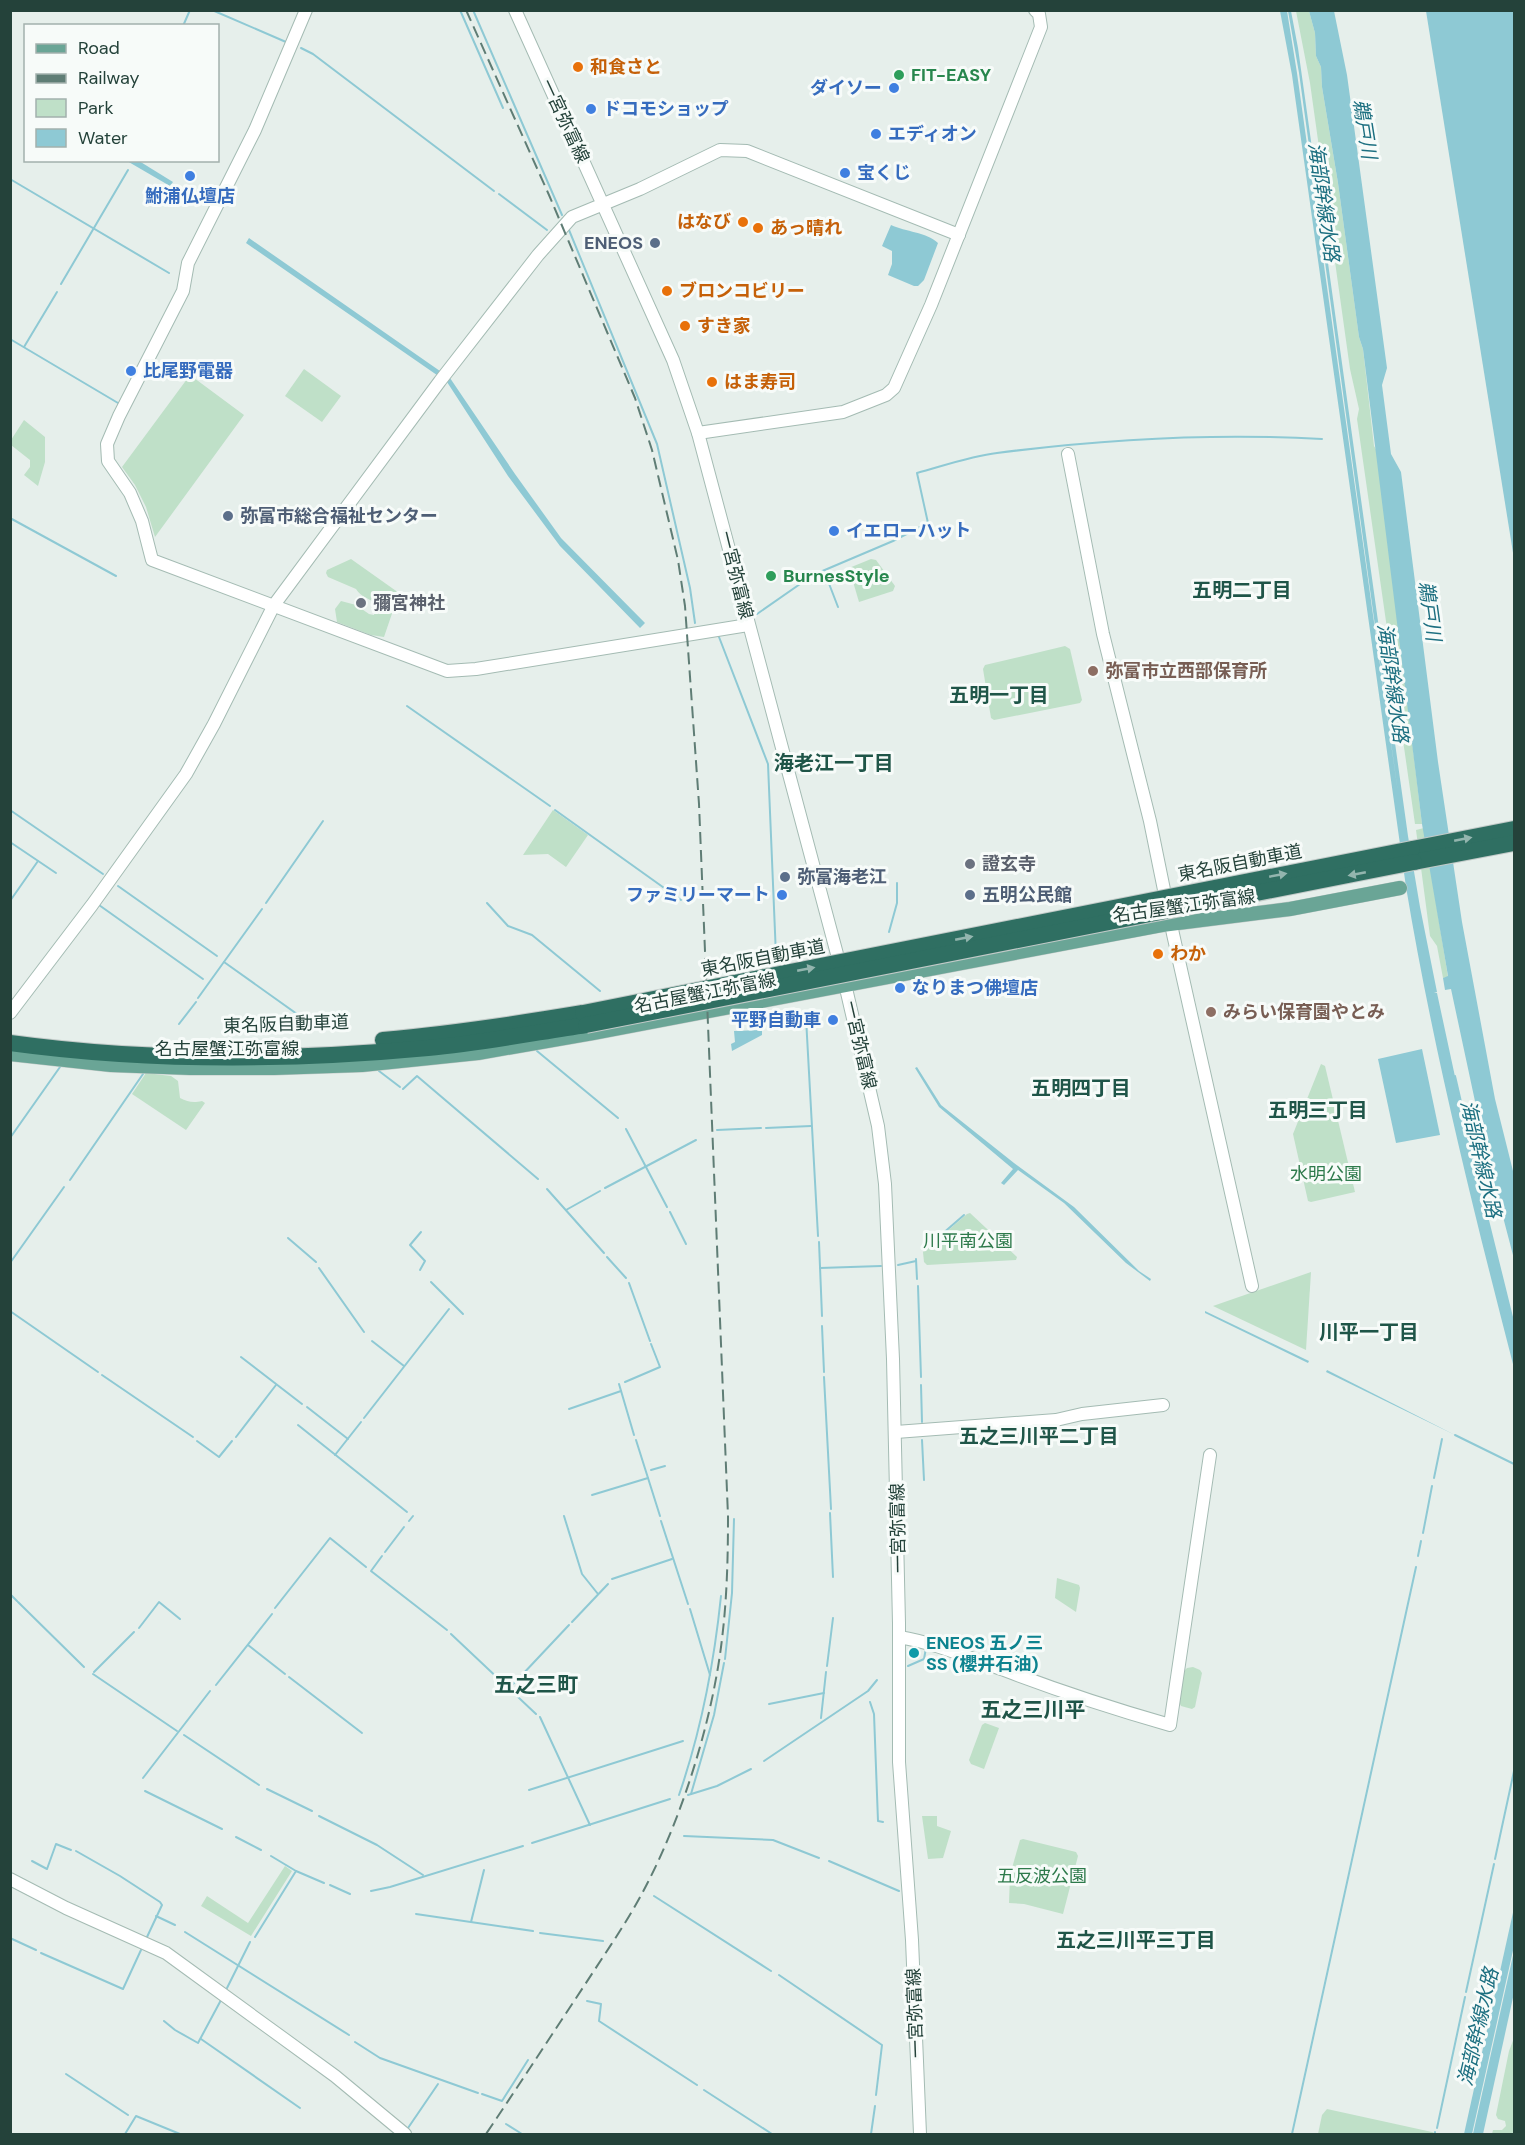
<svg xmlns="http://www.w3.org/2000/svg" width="1525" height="2145" font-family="'DM Sans','Noto Sans JP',sans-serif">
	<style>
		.green { fill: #bfe0c8 }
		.water { fill: #8ec9d4 }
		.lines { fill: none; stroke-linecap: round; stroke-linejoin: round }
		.stream { stroke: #8ec9d4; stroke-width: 2 }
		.secondary-casing { stroke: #a4bbb3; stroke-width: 14 }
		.primary-casing { stroke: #c2cac8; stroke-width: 15 }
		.highway-casing { stroke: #c2cac8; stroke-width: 18 }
		.secondary { stroke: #fff; stroke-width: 12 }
		.primary { stroke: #6aa596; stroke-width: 14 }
		.highway { stroke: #2f6f62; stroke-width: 16 }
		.rail { stroke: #5f7d75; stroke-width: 2; stroke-dasharray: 12 6; stroke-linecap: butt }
		.highway-bridge-casing { stroke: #c2cac8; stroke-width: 18; stroke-linecap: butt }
		.highway-bridge { stroke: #2f6f62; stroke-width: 16 }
		.oneway { fill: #93b5ae }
		.food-dot { fill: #e8710a; stroke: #f7fbf9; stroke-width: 2 }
		.leisure-dot { fill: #2e9e5b; stroke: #f7fbf9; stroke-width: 2 }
		.shop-dot { fill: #3f7fe0; stroke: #f7fbf9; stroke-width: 2 }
		.service-dot { fill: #5c6f8a; stroke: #f7fbf9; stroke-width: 2 }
		.worship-dot { fill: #6b7280; stroke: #f7fbf9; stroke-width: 2 }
		.education-dot { fill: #8d6e63; stroke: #f7fbf9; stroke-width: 2 }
		.culture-dot { fill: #0f9aa8; stroke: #f7fbf9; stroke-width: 2 }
		.labels { text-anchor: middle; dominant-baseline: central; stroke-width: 6; stroke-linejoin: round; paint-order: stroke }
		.food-label { font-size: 18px; font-weight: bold; fill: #c56008; stroke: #f7fbf9; text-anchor: start }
		.leisure-label { font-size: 18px; font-weight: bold; fill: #27864d; stroke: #f7fbf9; text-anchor: start }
		.shop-label { font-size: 18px; font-weight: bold; fill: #366cbe; stroke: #f7fbf9; text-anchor: start }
		.street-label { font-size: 18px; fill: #24423a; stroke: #f7fbf9 }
		.service-label { font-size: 18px; font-weight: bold; fill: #4e5e75; stroke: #f7fbf9; text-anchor: start }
		.worship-label { font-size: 18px; font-weight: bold; fill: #5b616d; stroke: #f7fbf9; text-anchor: start }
		.education-label { font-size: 18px; font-weight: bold; fill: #785e54; stroke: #f7fbf9; text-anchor: start }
		.park-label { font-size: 18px; fill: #2d7a4b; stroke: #f7fbf9 }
		.culture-label { font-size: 18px; font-weight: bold; fill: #0d838f; stroke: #f7fbf9; text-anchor: start }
		.water-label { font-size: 20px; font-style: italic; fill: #1c6f80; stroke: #f7fbf9 }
		.neighbourhood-label { font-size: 20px; font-weight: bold; fill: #1f5548; stroke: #f7fbf9 }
		.quarter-label { font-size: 21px; font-weight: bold; fill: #1f5548; stroke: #f7fbf9 }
	</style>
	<rect width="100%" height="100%" fill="#e6efeb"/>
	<g class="green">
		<polygon points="1296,11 1309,11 1315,33 1316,56 1321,67 1322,87 1338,183 1359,337 1363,349 1374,446 1377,451 1422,824 1415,824 1357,419 1359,409 1350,369 1310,83"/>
		<polygon points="304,369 341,396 322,422 285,396"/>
		<polygon points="190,375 244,415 155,537 146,507 135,485 122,467"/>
		<polygon points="24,420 45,437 45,462 38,486 24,475 30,467 30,460 11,445 11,440"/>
		<path d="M351 559 399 593 384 637 371 635 337 622 335 609 341 601 356 605 369 614 374 615 376 604C369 598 361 597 356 589L328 577 326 573 327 570Z"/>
		<polygon points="871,559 876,560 895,586 893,591 859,602 849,568"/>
		<polygon points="1065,646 1070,649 1082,700 1080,703 994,720 991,718 983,669 985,665"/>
		<polygon points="553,810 588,835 566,867 548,854 523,855"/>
		<polygon points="1424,828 1448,977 1443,978 1437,946 1430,936 1416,830"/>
		<polygon points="1321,1064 1325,1066 1355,1192 1311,1202 1308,1201 1293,1134"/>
		<path d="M146 1073 171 1076 178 1081 180 1098C188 1102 193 1103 202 1101L205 1103 186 1130 132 1094Z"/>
		<polygon points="970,1213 1017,1257 1016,1260 927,1265 924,1262 923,1252 967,1214"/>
		<polygon points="1311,1272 1306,1350 1213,1306"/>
		<polygon points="1057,1578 1079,1585 1080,1588 1076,1612 1055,1598"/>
		<polygon points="1193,1667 1200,1670 1202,1673 1195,1707 1192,1709 1181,1706 1179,1702 1184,1671 1187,1668"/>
		<polygon points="985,1723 999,1728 984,1769 971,1764 969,1760 982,1725"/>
		<polygon points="922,1816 937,1816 937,1826 951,1831 943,1858 928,1859"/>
		<polygon points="1023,1839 1076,1852 1078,1856 1063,1914 1024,1904 1009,1903 1010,1875 1020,1840"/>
		<polygon points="285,1866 292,1871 251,1936 201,1906 207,1896 248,1923"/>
		<polygon points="1514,2038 1514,2134 1492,2134 1493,2130 1502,2130 1506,2126 1505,2121 1498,2119 1496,2115 1509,2051"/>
		<polygon points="1327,2109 1432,2132 1437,2134 1318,2134 1322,2115"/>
	</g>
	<g class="water">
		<path d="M1280 11H1287L1297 73 1398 793 1299 73 1288 11H1291L1298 48 1408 836 1420 907 1437 992 1434 993H1437L1465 1123 1514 1321V1368C1473 1209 1433 1049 1406 887L1292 75Z"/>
		<polygon points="1309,11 1334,11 1347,75 1387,368 1382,385 1391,454 1401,472 1438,762 1462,922 1495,1099 1514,1175 1514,1259 1485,1148 1451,989 1445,990 1443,978 1448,976 1422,824 1363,349 1359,337 1338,183 1322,87 1321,67 1316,56 1315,33"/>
		<polygon points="1426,11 1514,11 1514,559"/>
		<polygon points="127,161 139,161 173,182 170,186"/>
		<path d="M891 225C906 232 926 232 938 243L924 280 918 286H914L888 275 892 264V251L882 246Z"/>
		<polygon points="249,238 450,378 515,474 561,538 645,623 640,628 560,546 508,476 447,382 246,243"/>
		<polygon points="762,1030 762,1035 732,1051 731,1044 735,1042 734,1031"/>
		<polygon points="1422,1049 1440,1135 1396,1143 1378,1059"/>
		<polygon points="917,1067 941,1105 1014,1163 1074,1207 1139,1271 1151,1279 1150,1281 1126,1263 1064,1203 1018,1170 1004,1185 1001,1183 1013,1169 939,1107 915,1068"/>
		<polygon points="1205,1311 1309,1361 1308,1363 1205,1313"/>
		<polygon points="1327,1370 1457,1436 1326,1372"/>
		<polygon points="1514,1908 1514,1946 1472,2134 1464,2134"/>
		<polygon points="1514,1951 1514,1993 1483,2134 1473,2134"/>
	</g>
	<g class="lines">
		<g class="stream">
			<polyline points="212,10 286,42"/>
			<polyline points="460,10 503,108"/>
			<polyline points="473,10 562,215"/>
			<polyline points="183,26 190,10"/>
			<polyline points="301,48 313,54 494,191"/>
			<polyline points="10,179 169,273"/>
			<polyline points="499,194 547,230"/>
			<polyline points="569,230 657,444 690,588 695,623"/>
			<polyline points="61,284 128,170"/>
			<polyline points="10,339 118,403"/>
			<polyline points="24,347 57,292"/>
			<polyline points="10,518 116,576"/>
			<polyline points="828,581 838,607"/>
			<path d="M757 614 813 575 893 541 928 523 917 473C943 466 971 456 997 453 1105 439 1214 433 1322 439"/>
			<polyline points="719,637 768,764 776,956"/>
			<polyline points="407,706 550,806"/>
			<polyline points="10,810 103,874"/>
			<polyline points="555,810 681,900"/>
			<polyline points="10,842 56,873"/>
			<polyline points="118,886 217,956"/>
			<polyline points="10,901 38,861"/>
			<polyline points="266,903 323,821"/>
			<polyline points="487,903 508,926 532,935 600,991"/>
			<polyline points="99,905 203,979"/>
			<polyline points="889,932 897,903 897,883"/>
			<polyline points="224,962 311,1024"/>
			<polyline points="198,998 262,909"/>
			<polyline points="806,1018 818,1236"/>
			<polyline points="179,1024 196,1002"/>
			<polyline points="537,1051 618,1118"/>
			<polyline points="379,1071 400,1087"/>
			<polyline points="1455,1076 1476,1167"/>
			<polyline points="403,1089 417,1076 538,1179"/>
			<polyline points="766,1128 811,1126"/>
			<polyline points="626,1129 667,1207"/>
			<polyline points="717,1130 761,1128"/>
			<polyline points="10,1138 60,1067"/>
			<polyline points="70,1180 143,1074"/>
			<polyline points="605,1188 696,1140"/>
			<polyline points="547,1189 604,1253"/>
			<polyline points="566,1210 600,1191"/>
			<polyline points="670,1212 686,1244"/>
			<polyline points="288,1238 316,1262"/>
			<polyline points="819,1242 822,1316"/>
			<polyline points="926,1248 964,1215"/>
			<polyline points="607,1257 626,1278"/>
			<polyline points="916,1259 917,1279"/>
			<polyline points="10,1263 64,1187"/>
			<polyline points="898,1265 916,1261"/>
			<polyline points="319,1268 364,1332"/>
			<polyline points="820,1268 881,1266"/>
			<polyline points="420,1270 425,1261 410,1245 421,1232"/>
			<polyline points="431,1282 463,1314"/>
			<polyline points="629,1283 650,1341"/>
			<polyline points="918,1286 921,1377"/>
			<polyline points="10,1311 98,1372"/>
			<polyline points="822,1326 824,1372"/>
			<polyline points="372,1341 404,1366"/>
			<polyline points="241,1357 302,1404"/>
			<polyline points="102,1375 193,1437"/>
			<polyline points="824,1377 831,1509"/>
			<polyline points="625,1382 660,1367 651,1344"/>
			<polyline points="619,1384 634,1435"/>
			<polyline points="921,1385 922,1422"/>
			<polyline points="307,1407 348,1439"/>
			<polyline points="569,1409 621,1391"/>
			<polyline points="364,1418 449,1309"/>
			<polyline points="298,1425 407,1512"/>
			<polyline points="1455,1435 1514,1464"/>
			<polyline points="236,1437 276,1385"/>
			<polyline points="636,1440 660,1516"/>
			<polyline points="922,1440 924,1480"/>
			<polyline points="197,1441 219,1457 232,1441"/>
			<polyline points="335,1455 361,1422"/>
			<polyline points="651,1470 665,1466"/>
			<polyline points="1434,1478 1442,1439"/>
			<polyline points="592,1495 648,1478"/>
			<polyline points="830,1513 833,1577"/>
			<polyline points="564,1516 582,1574 598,1594"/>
			<polyline points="409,1521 413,1516"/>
			<polyline points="661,1521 688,1604"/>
			<polyline points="1423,1533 1432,1486"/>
			<polyline points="385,1552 404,1527"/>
			<polyline points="382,1556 371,1571 447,1630"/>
			<polyline points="1418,1556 1421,1541"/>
			<polyline points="612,1579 672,1559"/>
			<polyline points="10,1594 17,1601"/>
			<polyline points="18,1602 84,1667"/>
			<polyline points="275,1608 330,1538 366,1567"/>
			<polyline points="690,1609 710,1675"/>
			<polyline points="572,1622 608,1584"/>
			<polyline points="139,1628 159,1602 180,1619"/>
			<polyline points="451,1634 536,1714"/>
			<polyline points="248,1645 285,1674"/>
			<polyline points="725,1659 732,1593 734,1519"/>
			<polyline points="827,1666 833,1618"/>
			<polyline points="908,1666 924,1659 926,1648"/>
			<polyline points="94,1672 134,1632"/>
			<polyline points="93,1674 177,1731"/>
			<polyline points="521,1676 569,1625"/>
			<polyline points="289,1677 362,1733"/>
			<polyline points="216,1685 272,1614"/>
			<polyline points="509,1688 518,1679"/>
			<polyline points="870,1702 874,1714 878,1821 883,1822"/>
			<polyline points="769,1704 824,1693"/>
			<polyline points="540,1717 590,1825"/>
			<polyline points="821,1718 826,1672"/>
			<polyline points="184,1735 259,1785"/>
			<polyline points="764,1761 868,1691 877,1680"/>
			<polyline points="143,1778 210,1691"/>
			<polyline points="267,1789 312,1811"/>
			<polyline points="529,1790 683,1741"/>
			<polyline points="145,1791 222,1829"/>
			<polyline points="691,1794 714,1715 724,1663"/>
			<path d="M679 1795C701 1731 714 1664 721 1596"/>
			<polyline points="688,1795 717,1786 751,1769"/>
			<polyline points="319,1816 377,1845 423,1875"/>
			<polyline points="684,1836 773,1840 819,1858"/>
			<polyline points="236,1837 261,1850"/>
			<polyline points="532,1843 670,1799"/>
			<polyline points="76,1851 120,1876 160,1902 162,1905 147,1937"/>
			<polyline points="1495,1859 1514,1771"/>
			<polyline points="32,1861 47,1869 56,1844 71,1850"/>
			<polyline points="829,1861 899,1891"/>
			<polyline points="296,1871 324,1883"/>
			<polyline points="330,1885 350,1894"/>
			<polyline points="371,1891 390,1887 523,1846"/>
			<polyline points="654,1896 771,1971"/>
			<polyline points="416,1914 533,1931"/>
			<polyline points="156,1916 175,1925"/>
			<polyline points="471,1922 484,1870"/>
			<polyline points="185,1932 349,2035"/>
			<polyline points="540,1933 603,1941"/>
			<polyline points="255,1937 296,1871 271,1856"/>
			<polyline points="10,1938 36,1950"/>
			<polyline points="41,1953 123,1989 141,1950"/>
			<polyline points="779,1975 882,2045 876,2095"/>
			<polyline points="227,1988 250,1942"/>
			<polyline points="1466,1992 1494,1864"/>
			<polyline points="587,2001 601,2004 599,2021 697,2085"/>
			<polyline points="164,2021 175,2030 198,2043 221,2000"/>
			<polyline points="201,2039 300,2108"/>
			<polyline points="355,2042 380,2058 478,2093"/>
			<polyline points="66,2074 128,2115"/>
			<polyline points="704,2090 772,2134"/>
			<polyline points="482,2094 502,2101 528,2060"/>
			<polyline points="506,2124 522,2134"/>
			<polyline points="408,2128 438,2084"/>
			<polyline points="1437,2128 1465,1997"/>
			<polyline points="125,2134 136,2116 180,2134"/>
			<polyline points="871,2134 875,2106"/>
			<polyline points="1292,2134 1416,1567"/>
			<polyline points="1435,2134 1435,2132"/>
		</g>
		<g class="secondary-casing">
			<g id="secondary">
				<polyline points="306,10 255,130 188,263 183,291 119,416 107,444 108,461 130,493 142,521 152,560 447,671 476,669 748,625"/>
				<polyline points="515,10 673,360 698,433 845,984 878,1126 885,1184 893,1359 899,1623 899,1762 912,1940 920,2134"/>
				<polyline points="698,433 843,412 886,395 894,388 931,305 1041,27 1039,14 1035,10"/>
				<polyline points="1068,454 1103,634 1150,821 1173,934 1252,1286"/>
				<polyline points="10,1013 92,905 186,774 214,724 274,605 440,381 538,255 572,217 640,189 720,150 747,151 959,235"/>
				<polyline points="896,1432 1056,1420 1082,1414 1163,1405"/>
				<path d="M899 1637C936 1643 969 1658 1004 1670 1059 1691 1114 1709 1170 1725L1210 1455"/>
				<polyline points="10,1879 66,1908 166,1953 335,2076 405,2134"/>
			</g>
		</g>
		<g class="primary-casing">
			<polyline id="primary" points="10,1054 111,1065 190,1068 274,1068 362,1065 478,1053 593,1033 1162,925 1290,909 1400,888"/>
		</g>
		<g class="highway-casing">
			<g id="highway">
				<polyline points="1412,849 1514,829"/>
				<polyline points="1414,862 1514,843"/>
				<path d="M383 1040C450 1034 517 1024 583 1013"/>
				<path d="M10 1043C149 1062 289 1061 428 1048 481 1043 533 1033 586 1025"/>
			</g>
		</g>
		<use href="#secondary" class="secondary"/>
		<use href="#primary" class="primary"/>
		<use href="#highway" class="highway"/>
		<path class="rail" d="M466 10 549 195 635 398 652 450 678 560 685 606 699 804 728 1516C728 1557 727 1598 722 1639 713 1717 684 1812 648 1882 630 1918 606 1952 584 1986 551 2036 519 2085 486 2134"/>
		<g class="highway-bridge-casing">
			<g id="highway-bridge">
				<polyline points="583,1013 1412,849"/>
				<polyline points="586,1025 1414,862"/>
			</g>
		</g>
		<use href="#highway-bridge" class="highway-bridge"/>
	</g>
	<defs><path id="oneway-solid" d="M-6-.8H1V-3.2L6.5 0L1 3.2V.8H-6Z" transform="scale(1.5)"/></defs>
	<g class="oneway">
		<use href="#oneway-solid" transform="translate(1463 839) rotate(-11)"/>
		<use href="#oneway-solid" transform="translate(1357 874) rotate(169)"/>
		<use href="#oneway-solid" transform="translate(1278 875) rotate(-11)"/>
		<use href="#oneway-solid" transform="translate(964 938) rotate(-11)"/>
		<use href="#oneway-solid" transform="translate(806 969) rotate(-11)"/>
	</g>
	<g class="food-dot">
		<circle cx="578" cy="67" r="6"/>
		<circle cx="743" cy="222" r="6"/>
		<circle cx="758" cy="228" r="6"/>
		<circle cx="667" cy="291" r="6"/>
		<circle cx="685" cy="326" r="6"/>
		<circle cx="712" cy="382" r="6"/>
		<circle cx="1158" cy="954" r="6"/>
	</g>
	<g class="leisure-dot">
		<circle cx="899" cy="75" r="6"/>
		<circle cx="771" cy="576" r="6"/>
	</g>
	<g class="shop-dot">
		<circle cx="894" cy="88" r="6"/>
		<circle cx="591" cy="109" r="6"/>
		<circle cx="876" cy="134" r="6"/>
		<circle cx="845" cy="173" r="6"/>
		<circle cx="190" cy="176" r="6"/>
		<circle cx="131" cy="371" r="6"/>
		<circle cx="834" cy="531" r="6"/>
		<circle cx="782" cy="895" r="6"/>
		<circle cx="900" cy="988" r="6"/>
		<circle cx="833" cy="1020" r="6"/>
	</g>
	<g class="service-dot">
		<circle cx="655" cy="243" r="6"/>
		<circle cx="228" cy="516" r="6"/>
		<circle cx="785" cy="877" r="6"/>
		<circle cx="970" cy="895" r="6"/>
	</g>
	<g class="worship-dot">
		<circle cx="361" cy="603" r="6"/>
		<circle cx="970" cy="864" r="6"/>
	</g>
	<g class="education-dot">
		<circle cx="1093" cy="671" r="6"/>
		<circle cx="1211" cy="1012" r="6"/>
	</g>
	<circle class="culture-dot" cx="914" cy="1653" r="6"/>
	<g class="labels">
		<g class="food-label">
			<text x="590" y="67">和食さと</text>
			<text x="731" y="222" text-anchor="end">はなび</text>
			<text x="770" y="228">あっ晴れ</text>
			<text x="679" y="291">ブロンコビリー</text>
			<text x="697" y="326">すき家</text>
			<text x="724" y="382">はま寿司</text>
			<text x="1170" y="954">わか</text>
		</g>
		<g class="leisure-label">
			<text x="911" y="75">FIT-EASY</text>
			<text x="783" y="576">BurnesStyle</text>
		</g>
		<g class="shop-label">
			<text x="882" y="88" text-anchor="end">ダイソー</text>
			<text x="603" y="109">ドコモショップ</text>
			<text x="888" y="134">エディオン</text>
			<text x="857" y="173">宝くじ</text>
			<text x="190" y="196" text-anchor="middle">鮒浦仏壇店</text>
			<text x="143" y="371">比尾野電器</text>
			<text x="846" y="531">イエローハット</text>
			<text x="770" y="895" text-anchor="end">ファミリーマート</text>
			<text x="912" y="988">なりまつ佛壇店</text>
			<text x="821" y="1020" text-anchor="end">平野自動車</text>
		</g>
		<g class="street-label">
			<text transform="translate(565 121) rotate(65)">一宮弥富線</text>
			<text transform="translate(736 575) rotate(76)">一宮弥富線</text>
			<text transform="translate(1240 863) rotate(-11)">東名阪自動車道</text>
			<text transform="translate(1184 906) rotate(-8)">名古屋蟹江弥富線</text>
			<text transform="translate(763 958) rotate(-11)">東名阪自動車道</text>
			<text transform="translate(705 993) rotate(-11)">名古屋蟹江弥富線</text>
			<text transform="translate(286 1024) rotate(-2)">東名阪自動車道</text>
			<text transform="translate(860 1045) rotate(77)">一宮弥富線</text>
			<text x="227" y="1049">名古屋蟹江弥富線</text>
			<text transform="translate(898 1528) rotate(-91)">一宮弥富線</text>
			<text transform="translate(915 2013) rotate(-92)">一宮弥富線</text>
		</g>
		<g class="service-label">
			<text x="643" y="243" text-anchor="end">ENEOS</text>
			<text x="240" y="516">弥富市総合福祉センター</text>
			<text x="797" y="877">弥富海老江</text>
			<text x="982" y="895">五明公民館</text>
		</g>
		<g class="worship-label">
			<text x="373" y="603">彌宮神社</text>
			<text x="982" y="864">證玄寺</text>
		</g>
		<g class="education-label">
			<text x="1105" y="671">弥富市立西部保育所</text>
			<text x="1223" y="1012">みらい保育園やとみ</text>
		</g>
		<g class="park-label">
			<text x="1326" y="1174">水明公園</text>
			<text x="968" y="1241">川平南公園</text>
			<text x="1042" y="1876">五反波公園</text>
		</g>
		<g class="culture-label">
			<text x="926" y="1643">ENEOS 五ノ三<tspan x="926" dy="21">SS (櫻井石油)</tspan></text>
		</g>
		<g class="water-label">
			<text transform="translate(1365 129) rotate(81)">鵜戸川</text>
			<text transform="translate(1324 202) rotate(82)">海部幹線水路</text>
			<text transform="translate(1430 611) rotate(82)">鵜戸川</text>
			<text transform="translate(1393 683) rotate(82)">海部幹線水路</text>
			<text transform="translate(1481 1159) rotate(77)">海部幹線水路</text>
			<text transform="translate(1478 2027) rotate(-77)">海部幹線水路</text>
		</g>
		<g class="neighbourhood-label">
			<text x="1242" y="590">五明二丁目</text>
			<text x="999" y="695">五明一丁目</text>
			<text x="834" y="763">海老江一丁目</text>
			<text x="1081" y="1088">五明四丁目</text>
			<text x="1318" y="1110">五明三丁目</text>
			<text x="1369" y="1332">川平一丁目</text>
			<text x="1039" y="1436">五之三川平二丁目</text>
			<text x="1136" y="1940">五之三川平三丁目</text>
		</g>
		<g class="quarter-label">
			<text x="536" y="1685">五之三町</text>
			<text x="1033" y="1710">五之三川平</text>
		</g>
	</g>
	<rect width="1525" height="2145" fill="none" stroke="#24423a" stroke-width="24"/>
	<rect x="24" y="24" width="195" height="138" fill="#f7fbf9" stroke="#a3b1ad" stroke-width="1.5"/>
	<rect x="36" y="44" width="30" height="9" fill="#6aa596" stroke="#a3b1ad" stroke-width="1.5"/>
	<text x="78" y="54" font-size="18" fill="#24423a">Road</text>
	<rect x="36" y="74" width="30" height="9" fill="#5f7d75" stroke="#a3b1ad" stroke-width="1.5"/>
	<text x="78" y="84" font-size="18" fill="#24423a">Railway</text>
	<rect x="36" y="99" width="30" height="18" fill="#bfe0c8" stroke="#a3b1ad" stroke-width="1.5"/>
	<text x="78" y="114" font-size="18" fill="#24423a">Park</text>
	<rect x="36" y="129" width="30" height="18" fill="#8ec9d4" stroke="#a3b1ad" stroke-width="1.5"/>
	<text x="78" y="144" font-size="18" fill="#24423a">Water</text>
</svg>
